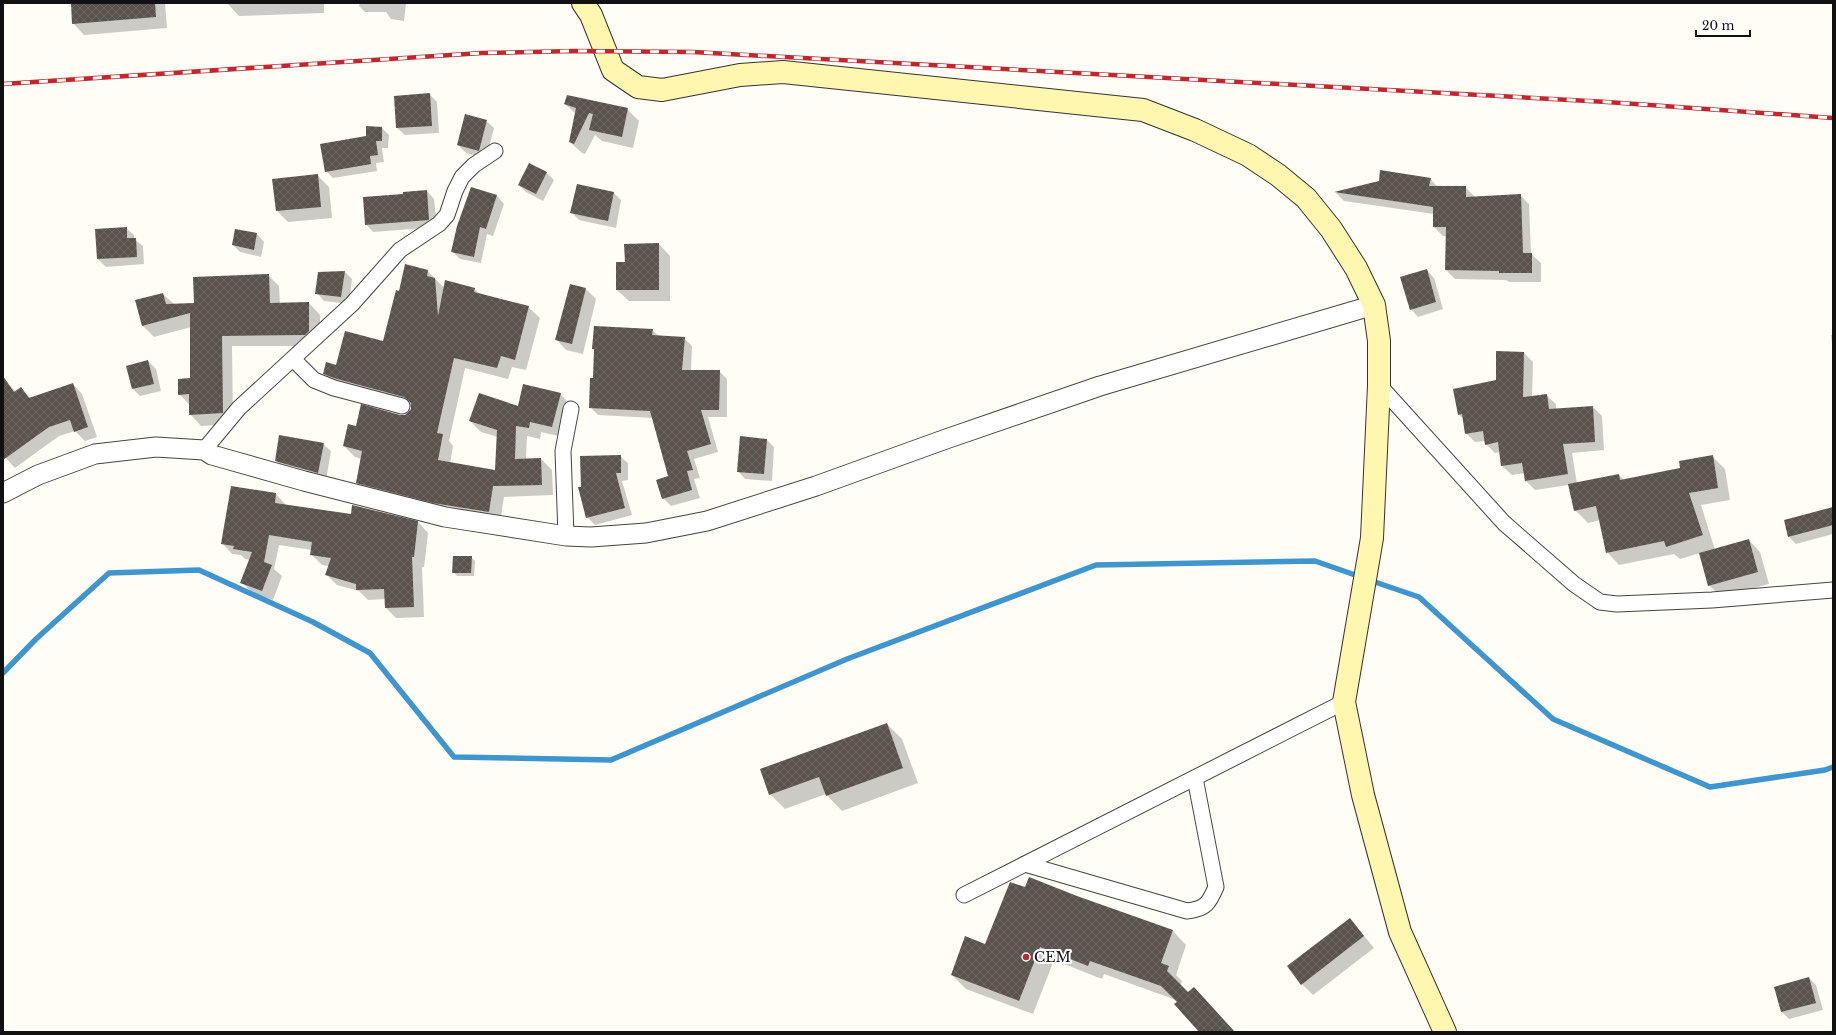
<svg xmlns="http://www.w3.org/2000/svg" width="1836" height="1035" font-family="'Libre Baskerville',serif">
	<style>
		.shadow { fill: #0003 }
		.lines { fill: none; stroke-linecap: round; stroke-linejoin: round }
		.stream { stroke: #3f96cf; stroke-width: 5.5 }
		.building { fill: url(#building-cross-hatch) }
		.minor-casing { stroke: #444; stroke-width: 17 }
		.tertiary-casing { stroke: #444; stroke-width: 21 }
		.secondary-casing { stroke: #333; stroke-width: 24 }
		.minor { stroke: #fff; stroke-width: 15 }
		.tertiary { stroke: #fff; stroke-width: 19 }
		.secondary { stroke: #fff6b0; stroke-width: 22 }
		.rail-casing { stroke: #c4262e; stroke-width: 4.5 }
		.rail { stroke: #fff; stroke-width: 3; stroke-dasharray: 9; stroke-linecap: butt }
		.poi-dot { fill: #c4262e; stroke: #fff; stroke-width: 1.5 }
		.labels { text-anchor: middle; dominant-baseline: central; stroke-width: 4; stroke-linejoin: round; paint-order: stroke }
		.poi-label { font-size: 14px; fill: #111; stroke: #fff; text-anchor: start }
	</style>
	<defs>
		<pattern id="building-cross-hatch" width="8" height="8" patternUnits="userSpaceOnUse"><rect width="8" height="8" fill="#5a524d"/><path d="M0 0l8 8M0 8l8-8" fill="none" stroke="#6d6662"/></pattern>
	</defs>
	<rect width="100%" height="100%" fill="#fffdf5"/>
	<g class="shadow">
		<polygon points="72,3 165,3 167,28 84,35 73,23"/>
		<polygon points="227,3 324,3 324,13 239,16"/>
		<polygon points="360,3 406,3 404,21 391,19 386,12 365,12 359,6"/>
		<polygon points="429,94 437,102 439,133 405,135 397,128"/>
		<polygon points="565,104 627,109 639,121 633,148 602,141 595,135 585,154 582,153 570,142 576,114"/>
		<polygon points="486,121 494,128 486,158 466,153 458,145"/>
		<polygon points="382,128 389,135 388,148 382,148 384,162 376,163 377,171 333,178 326,171 367,137"/>
		<polygon points="546,172 554,180 543,201 526,192 519,185"/>
		<polygon points="317,175 329,187 332,218 288,222 277,211"/>
		<polygon points="1430,179 1438,187 1465,187 1475,197 1520,195 1529,204 1531,254 1541,263 1541,282 1509,282 1506,280 1455,279 1446,270 1446,236 1443,236 1434,227 1434,214 1344,201 1336,193 1380,181"/>
		<polygon points="578,185 614,193 621,200 616,228 579,220 572,213"/>
		<polygon points="471,188 497,196 504,204 493,236 487,234 481,263 460,259 453,252"/>
		<polygon points="427,191 434,199 437,227 373,232 366,224"/>
		<polygon points="126,228 134,235 134,239 143,246 144,264 106,267 98,259 96,230"/>
		<polygon points="257,234 264,242 261,257 240,252 233,245"/>
		<polygon points="659,244 670,256 670,301 629,301 617,290 626,263"/>
		<polygon points="1427,270 1434,278 1443,309 1418,317 1411,309"/>
		<polygon points="428,271 445,289 474,289 480,294 528,307 540,318 526,370 512,367 508,379 465,368 449,441 453,446 450,464 496,471 498,437 481,432 470,421 560,394 571,405 563,437 541,432 540,439 527,436 526,459 541,459 552,470 553,495 504,497 500,522 368,494 357,483 362,459 355,457 344,446 357,427 362,406 404,416 412,409 411,407 349,390 335,385 324,373 384,342 400,292"/>
		<polygon points="345,272 352,279 349,304 324,301 317,293"/>
		<polygon points="268,275 279,286 280,304 309,303 320,315 320,343 316,346 232,346 233,424 201,426 190,414 190,405 179,394 191,379 191,327 154,337 143,326 163,294 174,304 195,304"/>
		<polygon points="586,289 596,299 583,354 566,350 556,339 567,297"/>
		<polygon points="652,330 659,336 684,338 692,346 691,371 719,371 727,379 727,417 708,417 718,452 694,459 700,478 694,479 700,498 671,506 663,498 669,477 653,418 598,415 590,407 594,379 595,350 593,349"/>
		<polygon points="1831,335 1833,335 1833,351 1833,350"/>
		<polygon points="1524,353 1533,362 1532,397 1546,395 1556,404 1556,409 1593,407 1602,416 1604,450 1572,453 1577,484 1619,475 1624,480 1682,468 1712,456 1725,469 1730,500 1701,505 1715,550 1749,540 1760,552 1769,584 1721,597 1709,585 1700,553 1680,559 1674,554 1619,565 1607,552 1600,520 1588,523 1575,510 1569,485 1535,490 1526,481 1525,473 1512,475 1502,466 1501,452 1495,453 1486,444 1486,441 1475,442 1466,433 1464,419 1459,415 1497,381"/>
		<polygon points="148,361 156,369 161,391 140,396 133,389"/>
		<polygon points="5,380 16,392 21,388 31,398 73,384 82,394 97,437 85,441 75,431 59,436 15,468 3,455 3,381"/>
		<polygon points="741,438 767,440 774,447 772,481 745,479 738,471"/>
		<polygon points="323,444 331,451 326,480 284,469 276,461"/>
		<polygon points="620,456 628,463 628,480 622,481 632,515 595,525 587,517 582,487"/>
		<polygon points="276,494 286,505 351,515 418,522 428,533 424,567 422,567 424,617 396,618 386,608 385,599 368,600 359,591 337,585 327,575 329,566 322,565 311,554 312,550 279,545 274,569 282,576 273,600 252,593 242,582 250,560 245,559 241,555 232,554 222,543"/>
		<polygon points="1833,508 1833,534 1796,544 1789,537"/>
		<polygon points="471,557 475,561 474,576 457,576 453,572"/>
		<polygon points="887,724 902,739 918,783 842,811 826,794 785,809 770,794"/>
		<polygon points="1025,889 1076,897 1173,931 1186,945 1176,975 1182,981 1180,986 1235,1032 1200,1032 1176,1000 1104,974 1102,979 1054,960 1033,1014 966,989 952,975 986,945"/>
		<polygon points="1350,919 1374,948 1313,995 1302,984"/>
		<polygon points="1809,978 1816,985 1823,1010 1789,1019 1782,1012 1775,987"/>
	</g>
	<g class="lines">
		<g class="stream">
			<polyline points="1369,580 1419,597 1553,719 1710,787 1825,770 1833,767"/>
			<polyline points="3,673 36,639 109,573 199,570 313,622 370,653 454,757 611,760 847,659 1096,565 1315,561 1361,577"/>
		</g>
	</g>
	<g class="building">
		<polygon points="71,3 155,3 156,17 72,24"/>
		<polygon points="430,93 432,126 396,128 394,96"/>
		<polygon points="567,95 628,108 622,137 589,130 593,114 589,113 574,144 569,142 576,108 564,104"/>
		<polygon points="465,114 487,120 479,151 457,145"/>
		<polygon points="366,126 382,127 382,141 376,141 378,155 370,156 371,164 325,172 320,144 366,136"/>
		<polygon points="529,163 547,172 536,194 518,185"/>
		<polygon points="1380,170 1431,178 1429,186 1466,186 1466,197 1521,194 1523,253 1532,253 1532,273 1499,273 1499,271 1445,270 1446,227 1433,227 1433,207 1334,192 1379,181"/>
		<polygon points="318,174 321,207 276,211 272,179"/>
		<polygon points="577,184 614,192 608,221 570,213"/>
		<polygon points="471,187 497,195 486,229 480,227 474,257 451,252 457,226"/>
		<polygon points="427,190 429,220 365,225 363,197 403,194 403,192"/>
		<polygon points="127,227 127,238 136,238 137,257 97,259 95,229"/>
		<polygon points="235,229 257,233 254,250 232,245"/>
		<polygon points="659,243 659,290 616,290 616,262 625,262 624,244"/>
		<polygon points="405,264 428,270 427,276 435,278 438,316 445,280 475,288 474,292 529,306 515,360 501,356 497,368 454,358 437,433 443,434 438,460 495,470 497,430 469,421 479,393 518,406 523,384 561,393 552,427 530,422 529,428 516,426 515,459 541,458 542,485 493,486 489,512 433,503 356,483 362,451 343,446 348,424 356,426 361,404 400,415 405,415 411,409 411,403 404,397 337,379 323,374 326,362 336,365 345,331 383,341 396,290 399,291"/>
		<polygon points="1427,269 1436,302 1410,310 1400,277"/>
		<polygon points="345,271 341,297 315,294 318,272"/>
		<polygon points="269,274 270,303 309,302 309,331 305,335 222,336 223,413 189,415 189,394 178,395 178,379 190,378 190,313 142,326 135,300 163,293 166,304 194,303 193,277"/>
		<polygon points="570,284 586,288 572,344 555,340"/>
		<polygon points="594,326 653,329 652,335 685,337 682,370 720,370 719,410 701,410 711,444 687,451 693,470 687,471 692,490 662,499 656,480 668,476 650,411 589,408 590,378 593,378 594,349 592,349"/>
		<polygon points="1496,351 1524,352 1523,397 1547,394 1549,409 1593,406 1595,442 1563,444 1568,474 1525,481 1522,463 1501,466 1498,442 1485,445 1483,431 1465,434 1462,414 1458,415 1453,389 1496,380"/>
		<polygon points="148,360 154,384 132,389 126,366"/>
		<polygon points="3,376 14,392 21,387 29,398 73,383 88,427 74,432 70,420 49,427 3,460"/>
		<polygon points="279,435 324,443 318,473 275,461"/>
		<polygon points="740,436 767,439 764,474 737,472"/>
		<polygon points="621,455 621,473 616,473 625,508 586,518 578,487 581,487 580,456"/>
		<polygon points="1713,455 1718,488 1689,493 1703,535 1666,547 1664,541 1606,553 1596,506 1574,511 1568,484 1619,474 1620,480 1680,468 1679,461"/>
		<polygon points="231,486 276,493 275,503 351,514 352,505 418,521 414,557 412,557 414,607 385,608 384,589 356,590 356,584 325,575 331,558 310,555 312,542 269,535 264,562 272,565 262,591 240,583 252,552 233,549 234,546 221,544"/>
		<polygon points="1833,507 1833,525 1788,537 1784,520"/>
		<polygon points="1749,539 1758,572 1708,586 1699,553"/>
		<polygon points="453,556 472,556 471,573 452,573"/>
		<polygon points="887,723 903,768 826,796 819,777 769,795 760,769"/>
		<polygon points="1029,877 1077,896 1173,930 1161,963 1169,966 1167,971 1188,992 1194,987 1235,1032 1199,1032 1174,1004 1177,1002 1161,986 1090,961 1088,966 1040,947 1019,1001 951,975 965,936 985,944 1010,882 1025,887"/>
		<polygon points="1350,918 1364,936 1301,985 1287,966"/>
		<polygon points="1809,977 1816,1003 1781,1012 1774,987"/>
	</g>
	<g class="lines">
		<g class="minor-casing">
			<g id="minor">
				<polyline points="293,359 314,380 334,388 402,406"/>
				<polyline points="1379,385 1504,523 1574,584 1600,602 1617,604 1712,600 1833,590"/>
				<polyline points="204,450 239,408 352,304 400,250 439,224 447,215 455,191 462,177 474,165 495,151"/>
				<polyline points="566,536 563,451 571,409"/>
				<path d="M1025 864 1187 911C1206 909 1209 903 1216 887L1195 778"/>
				<polyline points="964,895 1344,702"/>
			</g>
		</g>
		<g class="tertiary-casing">
			<polyline id="tertiary" points="3,493 38,475 95,454 156,447 204,450 212,455 304,481 445,517 566,536 591,537 646,533 707,521 816,486 946,439 1100,386 1374,305"/>
		</g>
		<g class="secondary-casing">
			<polyline id="secondary" points="583,3 591,15 613,70 638,87 662,90 740,75 783,72 1143,110 1195,130 1248,155 1278,175 1306,198 1331,229 1356,268 1374,305 1379,341 1379,385 1372,538 1344,702 1363,795 1400,932 1445,1032"/>
		</g>
		<use href="#minor" class="minor"/>
		<use href="#tertiary" class="tertiary"/>
		<use href="#secondary" class="secondary"/>
		<g class="rail-casing">
			<polyline id="rail" points="3,84 482,53 574,51 693,52 1607,102 1833,118"/>
		</g>
		<use href="#rail" class="rail"/>
	</g>
	<circle class="poi-dot" cx="1026" cy="957" r="4"/>
	<g class="labels">
		<g class="poi-label">
			<text x="1034" y="957">CEM</text>
		</g>
	</g>
	<rect width="1836" height="1035" fill="none" stroke="#111111" stroke-width="8"/>
	<path d="M1696 30v6h54v-6" fill="none" stroke="#111111" stroke-width="2"/>
	<text x="1702" y="30" font-size="12" fill="#111111" stroke="#ffffff" stroke-width="3" paint-order="stroke">20 m</text>
</svg>
